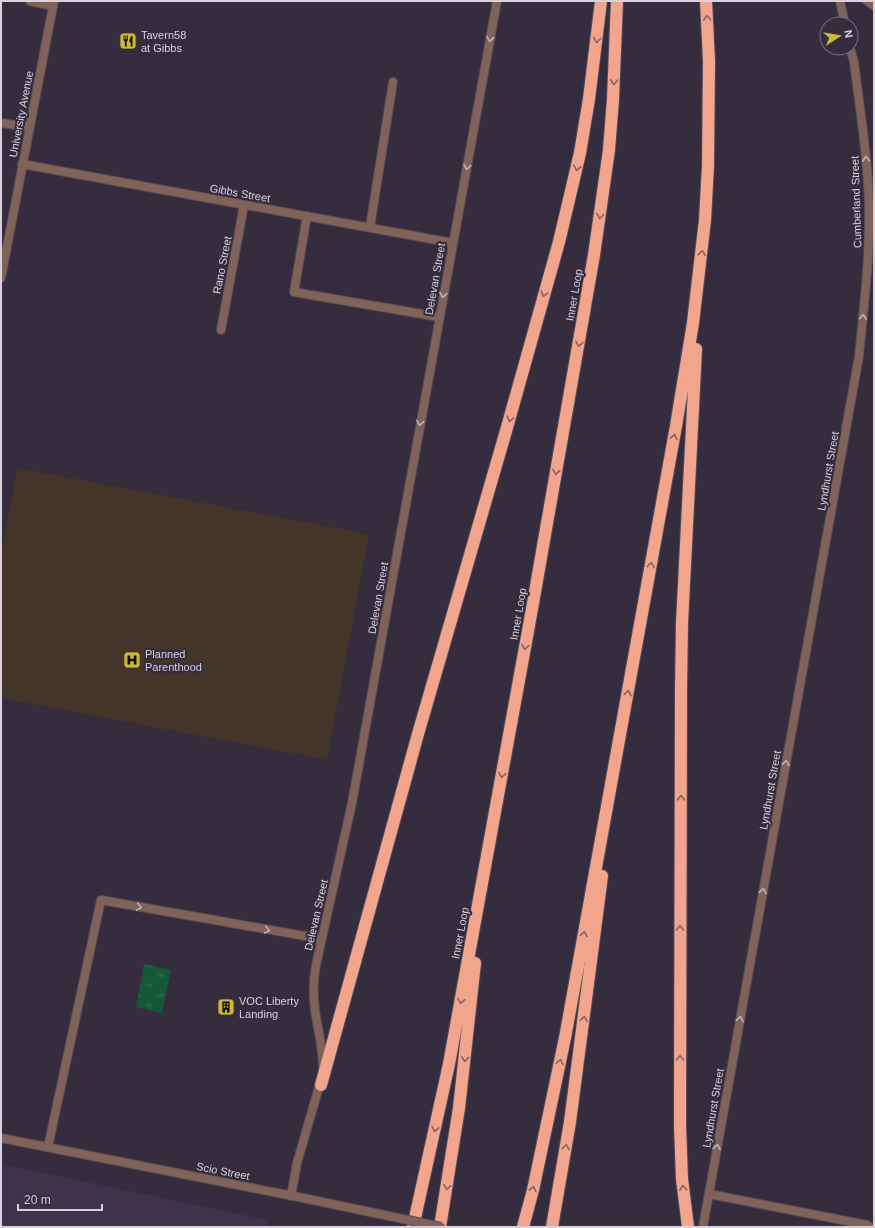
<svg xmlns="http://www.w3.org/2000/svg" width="875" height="1228" font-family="Helvetica,sans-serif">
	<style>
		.commercial { fill: #433527 }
		.built { fill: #3f334b }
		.grass { fill: url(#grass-tufts) }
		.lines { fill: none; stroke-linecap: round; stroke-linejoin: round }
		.service-casing { stroke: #524a5b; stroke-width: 10 }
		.minor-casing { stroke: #524a5b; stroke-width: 10 }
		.tertiary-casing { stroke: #524a5b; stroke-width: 10 }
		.motorway-casing { stroke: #524a5b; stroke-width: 14 }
		.service { stroke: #816259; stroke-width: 8 }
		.minor { stroke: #816259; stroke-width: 8 }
		.tertiary { stroke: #816259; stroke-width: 8 }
		.motorway { stroke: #f1a58d; stroke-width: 12 }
		.tertiary-bridge-casing { stroke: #524a5b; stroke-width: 10; stroke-linecap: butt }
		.tertiary-bridge { stroke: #816259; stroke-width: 8 }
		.oneway { stroke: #8a6262 }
		.oneway2 { stroke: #beb0b6 }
		.labels { text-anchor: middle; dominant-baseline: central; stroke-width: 4; stroke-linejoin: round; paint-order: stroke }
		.poi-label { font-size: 11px; fill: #d8d2de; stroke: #352c3e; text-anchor: start }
		.street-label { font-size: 11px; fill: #d8d2de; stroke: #352c3e }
	</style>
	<defs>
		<pattern id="grass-tufts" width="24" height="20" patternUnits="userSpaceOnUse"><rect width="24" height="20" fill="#145839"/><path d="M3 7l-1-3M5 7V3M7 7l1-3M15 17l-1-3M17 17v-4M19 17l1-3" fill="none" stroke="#356f55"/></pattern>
	</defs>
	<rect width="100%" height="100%" fill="#352c3e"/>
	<polygon class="commercial" points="17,468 369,534 327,760 1,698 1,556"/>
	<polygon class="built" points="1,1164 268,1220 266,1227 1,1227"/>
	<polygon class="grass" points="144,964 171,970 162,1013 136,1007"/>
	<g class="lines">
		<g class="service-casing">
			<g id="service">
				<polyline points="307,216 294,292 439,317"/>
				<polyline points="370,227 393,82"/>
				<polyline points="221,330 244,205"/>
				<polyline points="48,1147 101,900 322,939"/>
				<polyline points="709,1194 867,1225 870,1227"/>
			</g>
		</g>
		<g class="minor-casing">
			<g id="minor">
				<polyline points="30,1 53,6"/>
				<polyline points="867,1 874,6"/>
				<polyline points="1,123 30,127"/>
				<polyline points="22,164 453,243"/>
			</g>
		</g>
		<g class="tertiary-casing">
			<g id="tertiary">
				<polyline points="840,1 845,24"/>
				<polyline points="1,278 54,1"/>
				<path d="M323 1066C323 1043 315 1022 314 999 313 987 314 976 316 965L352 803 497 1"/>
				<polyline points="1,1138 308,1199"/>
				<polyline points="291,1196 297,1163 321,1080"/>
				<path d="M703 1227 859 356C864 306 870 257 869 207 868 158 860 110 854 62L850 48"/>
			</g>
		</g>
		<g class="motorway-casing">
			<g id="motorway">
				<polyline points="321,1085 418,734 506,431 559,242 580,153 589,99 601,1"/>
				<polyline points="413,1227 449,1064 532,609 594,255 609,150 613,99 617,1"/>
				<polyline points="440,1227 459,1108 475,963"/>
				<polyline points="523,1227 533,1190 565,1038 676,426 693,323 705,220 708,166 709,61 706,1"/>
				<polyline points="552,1227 570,1122 602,876"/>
				<polyline points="688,1227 682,1179 680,1125 681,690 682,623 696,349"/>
			</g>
		</g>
		<use href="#service" class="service"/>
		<use href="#minor" class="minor"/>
		<use href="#tertiary" class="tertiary"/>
		<use href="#motorway" class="motorway"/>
		<g class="tertiary-bridge-casing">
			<polyline id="tertiary-bridge" points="308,1199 441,1227"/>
		</g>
		<use href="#tertiary-bridge" class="tertiary-bridge"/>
	</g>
	<defs><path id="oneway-chevron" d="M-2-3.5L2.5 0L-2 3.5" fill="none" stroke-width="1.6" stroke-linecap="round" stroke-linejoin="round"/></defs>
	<g class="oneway">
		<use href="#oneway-chevron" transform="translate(707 18) rotate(-93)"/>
		<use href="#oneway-chevron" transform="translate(597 40) rotate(97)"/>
		<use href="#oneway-chevron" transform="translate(614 82) rotate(93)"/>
		<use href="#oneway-chevron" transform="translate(577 168) rotate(102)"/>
		<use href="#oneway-chevron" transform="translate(600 216) rotate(98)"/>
		<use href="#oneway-chevron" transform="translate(702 253) rotate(-84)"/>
		<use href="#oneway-chevron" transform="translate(544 294) rotate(105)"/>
		<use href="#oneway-chevron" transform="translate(579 344) rotate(100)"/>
		<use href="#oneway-chevron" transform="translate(510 419) rotate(105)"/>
		<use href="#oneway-chevron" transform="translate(674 437) rotate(-80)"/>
		<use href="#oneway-chevron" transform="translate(556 472) rotate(100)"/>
		<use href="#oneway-chevron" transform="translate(651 565) rotate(-80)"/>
		<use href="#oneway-chevron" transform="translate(525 647) rotate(100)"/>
		<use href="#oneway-chevron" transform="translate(628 693) rotate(-80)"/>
		<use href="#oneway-chevron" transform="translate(502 775) rotate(100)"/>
		<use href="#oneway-chevron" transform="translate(681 798) rotate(-90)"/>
		<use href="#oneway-chevron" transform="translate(680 928) rotate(-90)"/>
		<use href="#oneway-chevron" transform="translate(584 934) rotate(-80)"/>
		<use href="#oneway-chevron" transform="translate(461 1001) rotate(101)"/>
		<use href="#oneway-chevron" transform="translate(584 1019) rotate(-83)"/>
		<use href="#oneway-chevron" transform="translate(680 1058) rotate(-90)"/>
		<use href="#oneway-chevron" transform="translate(465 1059) rotate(96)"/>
		<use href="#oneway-chevron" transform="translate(560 1062) rotate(-78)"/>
		<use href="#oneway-chevron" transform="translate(435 1129) rotate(102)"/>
		<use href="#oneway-chevron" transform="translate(566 1147) rotate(-81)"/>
		<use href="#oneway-chevron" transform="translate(447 1187) rotate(99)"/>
		<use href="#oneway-chevron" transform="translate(683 1188) rotate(-96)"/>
		<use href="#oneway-chevron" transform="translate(533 1189) rotate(-76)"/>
	</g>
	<g class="oneway2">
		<use href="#oneway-chevron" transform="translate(490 39) rotate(100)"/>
		<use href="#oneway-chevron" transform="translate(866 159) rotate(-93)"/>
		<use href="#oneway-chevron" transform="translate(467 167) rotate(100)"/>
		<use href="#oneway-chevron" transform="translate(443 295) rotate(100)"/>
		<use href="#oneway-chevron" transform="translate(863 317) rotate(-85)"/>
		<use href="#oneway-chevron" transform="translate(420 423) rotate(100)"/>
		<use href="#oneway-chevron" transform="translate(786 763) rotate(-80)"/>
		<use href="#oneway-chevron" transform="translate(763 891) rotate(-80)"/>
		<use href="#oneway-chevron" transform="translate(139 907) rotate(10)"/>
		<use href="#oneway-chevron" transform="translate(267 930) rotate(10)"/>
		<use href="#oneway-chevron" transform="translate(740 1019) rotate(-80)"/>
		<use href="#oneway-chevron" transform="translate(717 1147) rotate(-80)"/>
	</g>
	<defs>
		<g id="restaurant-square" transform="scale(0.9)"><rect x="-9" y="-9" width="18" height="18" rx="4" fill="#ceb837" stroke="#352c3e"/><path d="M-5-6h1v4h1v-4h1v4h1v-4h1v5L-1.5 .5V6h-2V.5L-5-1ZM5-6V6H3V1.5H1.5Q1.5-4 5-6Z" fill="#111"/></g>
		<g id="hospital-square" transform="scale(0.9)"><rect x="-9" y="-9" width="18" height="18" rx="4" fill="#ceb837" stroke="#352c3e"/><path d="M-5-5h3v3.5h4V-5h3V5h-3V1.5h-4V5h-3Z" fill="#111"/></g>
		<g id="building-square" transform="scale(0.9)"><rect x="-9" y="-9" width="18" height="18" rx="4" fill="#ceb837" stroke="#352c3e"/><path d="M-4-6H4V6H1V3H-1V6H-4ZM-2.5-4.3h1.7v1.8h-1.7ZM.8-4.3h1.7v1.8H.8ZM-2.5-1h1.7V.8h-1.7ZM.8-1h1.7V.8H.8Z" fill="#111"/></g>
	</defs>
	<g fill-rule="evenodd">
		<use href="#restaurant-square" x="128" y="41"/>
		<use href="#hospital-square" x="132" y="660"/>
		<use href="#building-square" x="226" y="1007"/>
	</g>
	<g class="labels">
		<g class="poi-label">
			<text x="141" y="35">Tavern58<tspan x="141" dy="13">at Gibbs</tspan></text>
			<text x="145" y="654">Planned<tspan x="145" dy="13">Parenthood</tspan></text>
			<text x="239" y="1001">VOC Liberty<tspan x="239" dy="13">Landing</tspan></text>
		</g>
		<g class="street-label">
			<text transform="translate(21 114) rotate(-79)">University Avenue</text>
			<text transform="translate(240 193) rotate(10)">Gibbs Street</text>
			<text transform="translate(856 202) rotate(-92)">Cumberland Street</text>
			<text transform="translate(222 265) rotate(-79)">Rano Street</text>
			<text transform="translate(435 279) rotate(-80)">Delevan Street</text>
			<text transform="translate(574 295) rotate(-80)">Inner Loop</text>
			<text transform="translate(828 471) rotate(-80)">Lyndhurst Street</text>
			<text transform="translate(378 598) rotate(-80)">Delevan Street</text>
			<text transform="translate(518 614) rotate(-80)">Inner Loop</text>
			<text transform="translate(770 790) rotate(-80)">Lyndhurst Street</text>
			<text transform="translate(316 915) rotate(-77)">Delevan Street</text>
			<text transform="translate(460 933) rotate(-79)">Inner Loop</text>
			<text transform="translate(713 1108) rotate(-80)">Lyndhurst Street</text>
			<text transform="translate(223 1171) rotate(11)">Scio Street</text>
		</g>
	</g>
	<rect width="875" height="1228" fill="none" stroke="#d8d2de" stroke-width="4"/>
	<g transform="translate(839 36) rotate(78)"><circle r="19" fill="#352c3e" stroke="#766e7e"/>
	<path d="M0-3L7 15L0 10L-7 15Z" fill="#ceb837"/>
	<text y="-6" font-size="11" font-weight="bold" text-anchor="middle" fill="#d8d2de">N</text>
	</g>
	<path d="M18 1204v6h84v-6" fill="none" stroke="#d8d2de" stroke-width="2"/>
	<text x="24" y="1204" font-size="12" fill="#d8d2de" stroke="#352c3e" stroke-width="3" paint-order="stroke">20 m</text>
</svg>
